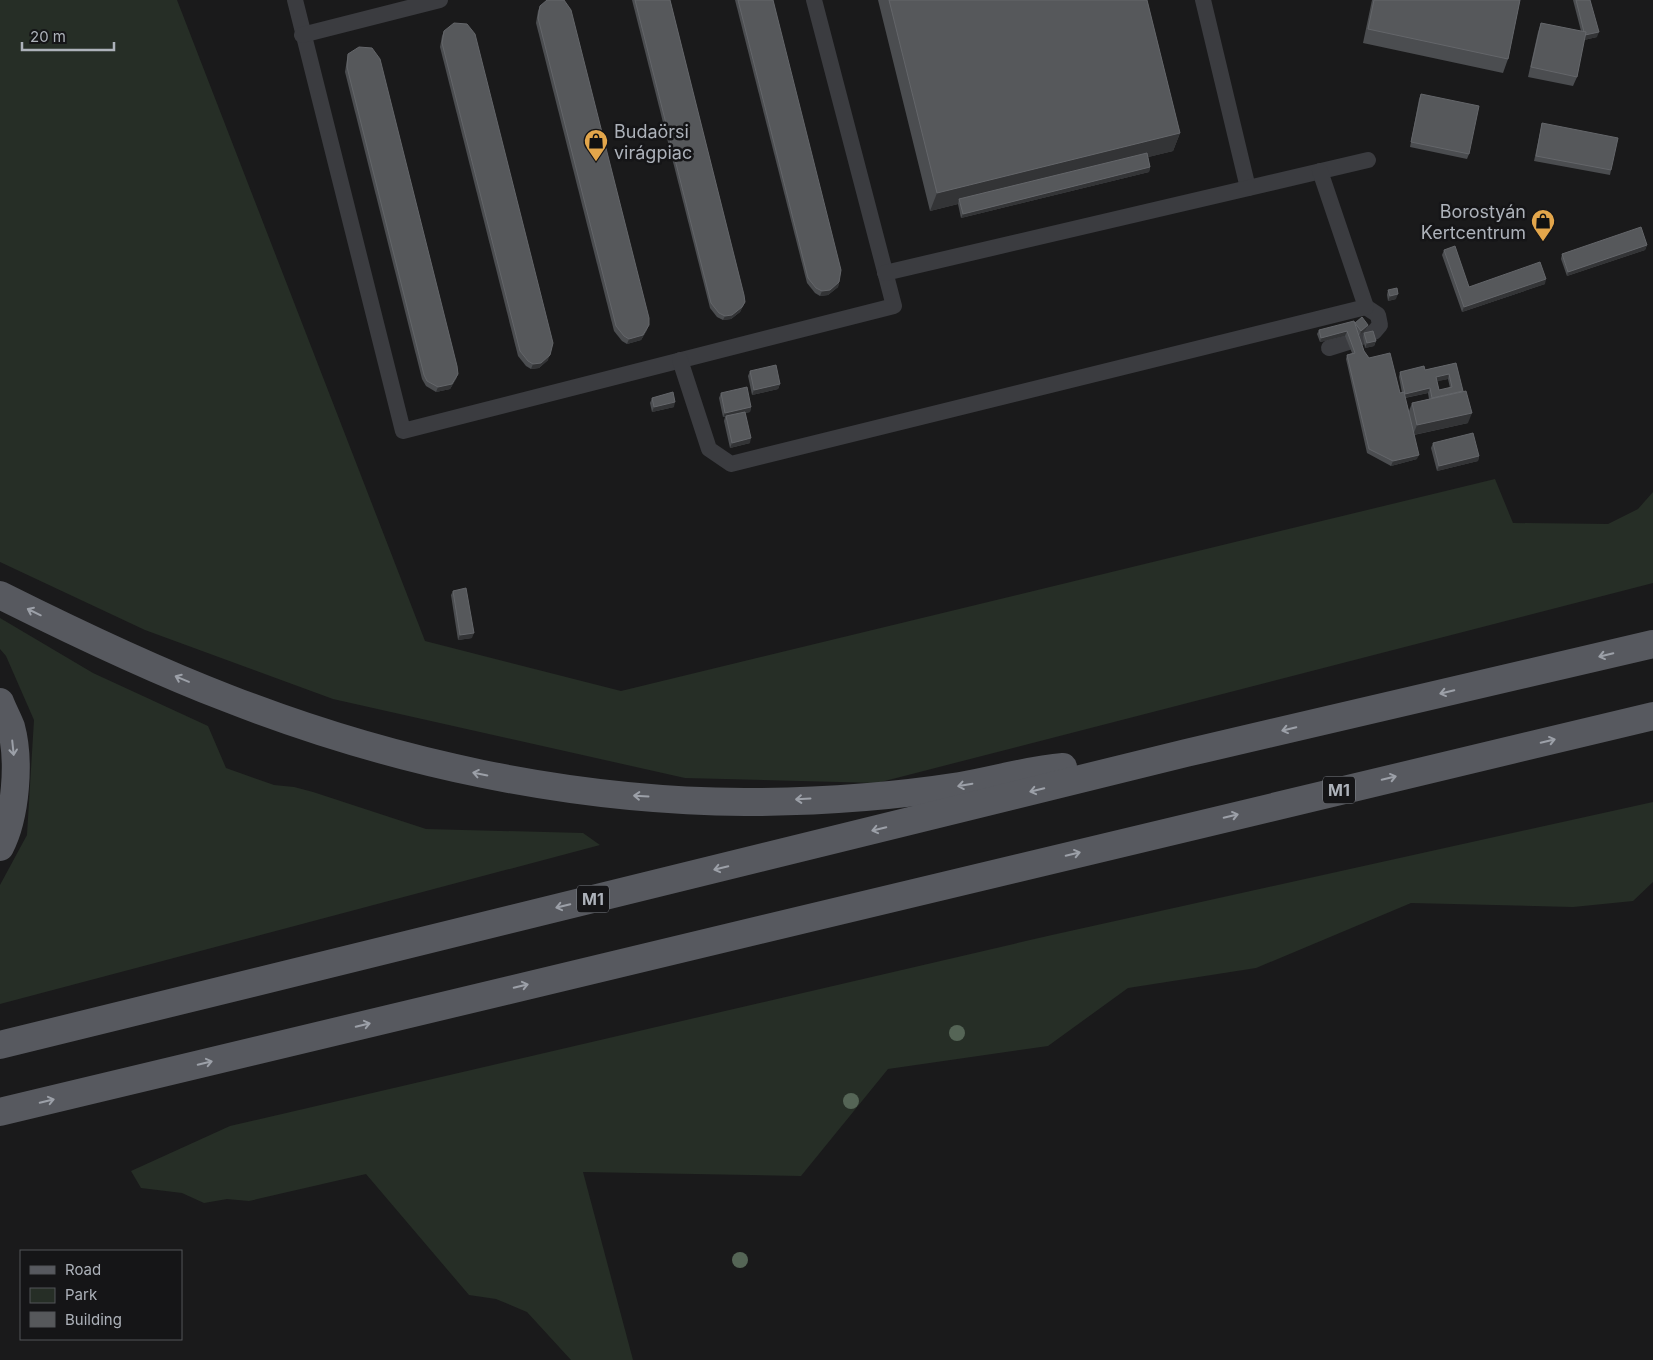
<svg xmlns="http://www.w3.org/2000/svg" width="1653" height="1360" font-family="Inter,sans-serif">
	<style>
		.green { fill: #262e26 }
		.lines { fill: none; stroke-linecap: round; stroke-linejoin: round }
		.service { stroke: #3b3c40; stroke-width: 16 }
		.primary { stroke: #57595f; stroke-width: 28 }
		.tree { fill: #556556 }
		.wall { fill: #4b4d50; fill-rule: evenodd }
		.shaded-wall { fill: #333436 }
		.building { fill: #56585b; stroke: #64666a; fill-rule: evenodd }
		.oneway { stroke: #9ca0a8 }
		.labels { text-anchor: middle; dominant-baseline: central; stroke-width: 5; stroke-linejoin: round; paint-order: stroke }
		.shield { fill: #151517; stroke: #7f8389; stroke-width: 1 }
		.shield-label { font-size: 16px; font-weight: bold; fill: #adb2ba }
		.poi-label { font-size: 18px; fill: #adb2ba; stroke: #151517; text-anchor: start }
	</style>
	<rect width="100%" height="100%" fill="#1a1a1b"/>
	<g class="green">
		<polygon points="0,0 177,0 425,641 621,691 1495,479 1513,523 1608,524 1638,509 1653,492 1653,583 877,783 685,778 333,699 145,630 0,562"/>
		<polygon points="0,618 93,673 208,726 226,768 274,785 294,787 313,792 426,829 583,833 600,845 0,1004 0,885 27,835 34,720 6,656 0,649"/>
		<polygon points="1653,802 1653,882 1633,901 1573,907 1411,903 1256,968 1128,988 1048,1046 888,1069 801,1176 583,1172 633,1360 571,1360 527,1312 496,1299 469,1295 366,1174 249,1201 227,1199 204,1203 182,1193 141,1188 131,1171 230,1126 1052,935"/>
	</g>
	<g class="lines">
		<g class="service">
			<polyline points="295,0 403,431 894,306 814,0"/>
			<polyline points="1203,0 1248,188"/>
			<polyline points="302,35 440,0"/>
			<polyline points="885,273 1368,160"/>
			<polyline points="1356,339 1374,332 1380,325 1378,315 1366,307"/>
			<polyline points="1329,348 1348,342"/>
			<polyline points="680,360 709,449 731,464 1366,307 1320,171"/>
		</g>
		<g class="primary">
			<path d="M0 595C74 632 149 668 227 698 390 762 569 801 745 802 816 802 889 797 960 786 994 780 1028 770 1063 767"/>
			<path d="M0 702C3 710 8 719 11 727 20 760 16 816 0 847"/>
			<polyline points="0,1045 1186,753 1653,644"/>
			<polyline points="0,1112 1653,716"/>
		</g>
	</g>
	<g class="tree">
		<circle cx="957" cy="1033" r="8"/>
		<circle cx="851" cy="1101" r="8"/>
		<circle cx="740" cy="1260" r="8"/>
	</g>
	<g class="wall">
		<polygon points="632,0 670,0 745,302 740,312 731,319 723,320 717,317 710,308"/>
		<polygon points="735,0 773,0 839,282 838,287 828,295 820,296 815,293 807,283"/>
		<polygon points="878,0 1147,0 1180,133 1173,151 1148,157 1150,167 1149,172 961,218 958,204 930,211"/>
		<polygon points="1372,0 1520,0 1508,59 1503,73 1363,43"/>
		<polygon points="1573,0 1590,0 1597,37 1584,40 1577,77 1573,86 1528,77 1538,32 1541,23 1581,31"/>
		<polygon points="540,6 647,330 641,340 627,344 622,341 614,331 536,23 538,11"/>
		<polygon points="444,31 548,360 539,368 531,369 526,366 518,356 440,47 442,36"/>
		<polygon points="348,54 458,374 456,379 450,389 436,392 426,386 422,379 345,72 347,59"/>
		<polygon points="1421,94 1469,154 1467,159 1410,147 1419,99"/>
		<polygon points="1542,123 1611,170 1610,175 1534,161 1541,128"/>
		<polygon points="1647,245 1645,250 1567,276 1561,259 1562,254"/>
		<polygon points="1444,250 1469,287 1545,284 1462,312 1442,255"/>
		<polygon points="1388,290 1396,299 1388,301 1387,295"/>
		<path d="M1355 323 1368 325 1366 330 1360 335 1358 334 1364 351 1369 358 1400 393H1402L1399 377 1400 372 1425 370 1456 363 1468 423 1414 435 1417 459 1391 466 1367 453 1346 359 1347 355 1352 353 1345 336 1320 342 1317 334 1319 330 1355 324ZM1448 379 1450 388 1439 390 1437 381ZM1428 393 1429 399 1412 403 1409 411 1405 398Z"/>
		<polygon points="1364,333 1376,341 1374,346 1365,348 1363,337"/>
		<polygon points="750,371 780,384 778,389 752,395 748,376"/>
		<polygon points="721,393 751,407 750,412 745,413 750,443 730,448 724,421 725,417 723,417 719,398"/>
		<polygon points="652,398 674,407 652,412 650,403"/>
		<polygon points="1433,443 1479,456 1478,461 1437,471 1431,448"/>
		<polygon points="453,591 472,638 458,640 451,595"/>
	</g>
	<g class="shaded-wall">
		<polygon points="1599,32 1597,37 1584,40 1585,35"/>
		<polygon points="1180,133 1173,151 960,204 959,199 958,204 930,211 937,193"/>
		<polygon points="1150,167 1149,172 961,218 963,214"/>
		<polygon points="1647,245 1645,250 1567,276 1568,272"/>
		<polygon points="1546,279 1545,284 1462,312 1464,307"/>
		<polygon points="839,282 838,287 828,295 820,296 822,291"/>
		<polygon points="1398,294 1396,299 1388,301 1390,296"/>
		<polygon points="745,302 740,312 731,319 723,320 725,316"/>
		<polygon points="649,325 647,330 641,340 627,344 629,339"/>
		<polygon points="1368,325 1366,330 1360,335 1361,331"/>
		<polygon points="1347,331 1345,336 1320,342 1321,338"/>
		<polygon points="1376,341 1374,346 1365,348 1367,343"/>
		<polygon points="550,355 548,360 539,368 531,369 533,364"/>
		<polygon points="458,374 456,379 450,389 436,392 438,387"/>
		<polygon points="1449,374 1448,379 1435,382 1436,377"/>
		<polygon points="780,384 778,389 752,395 754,390"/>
		<polygon points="1430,388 1428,393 1403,398 1405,394"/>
		<polygon points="675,402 674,407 652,412 654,407"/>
		<polygon points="751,407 750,412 723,417 725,413"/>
		<polygon points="1472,413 1468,423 1413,435 1417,425"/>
		<polygon points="751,438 750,443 730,448 732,443"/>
		<polygon points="1419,455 1417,459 1391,466 1393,461"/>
		<polygon points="1479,456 1478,461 1437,471 1439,466"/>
		<polygon points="474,633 472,638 458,640 460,635"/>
	</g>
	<g class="building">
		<polygon points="547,0 564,0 571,10 649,318 649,325 643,335 629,339 624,336 616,326 538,18 540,6"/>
		<polygon points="635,0 670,0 744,295 745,302 742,307 732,315 725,316 719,313 711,303"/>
		<polygon points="738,0 773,0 841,270 839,282 830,290 822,291 816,288 808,278"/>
		<polygon points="889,0 1147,0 1180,133 937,193"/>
		<polygon points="1374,0 1520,0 1508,59 1368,29"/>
		<polygon points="1576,0 1590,0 1599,32 1585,35 1586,32 1584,32"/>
		<polygon points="454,23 467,24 475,34 553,343 550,355 541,363 533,364 528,361 520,351 442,43 444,31"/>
		<polygon points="1541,23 1586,32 1577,77 1531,67"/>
		<polygon points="359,47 372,48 380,59 457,366 458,374 452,384 438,387 427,381 424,375 347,67 348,54"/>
		<polygon points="1421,94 1479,106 1469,154 1411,142"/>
		<polygon points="1542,123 1618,138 1611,170 1536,156"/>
		<polygon points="1147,153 1150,167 963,214 959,199"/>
		<polygon points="1641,227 1647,245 1568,272 1562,254"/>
		<polygon points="1455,246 1469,287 1540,262 1546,279 1464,307 1444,250"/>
		<polygon points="1397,288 1398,294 1390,296 1388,290"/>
		<polygon points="1362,317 1368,325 1361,331 1355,323"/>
		<polygon points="1354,321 1364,351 1369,358 1390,353 1400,393 1404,392 1419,455 1393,461 1369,449 1347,355 1355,353 1347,331 1321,338 1319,330"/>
		<polygon points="1373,331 1376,341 1367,343 1364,333"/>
		<path d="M1456 363 1463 391 1432 398 1430 388 1405 394 1400 372 1424 366 1425 370ZM1449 374 1452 387 1439 390 1436 377Z"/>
		<polygon points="776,365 780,384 754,390 750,371"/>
		<polygon points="747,387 751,407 725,413 721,393"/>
		<polygon points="1466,391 1472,413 1417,425 1412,403"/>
		<polygon points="673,392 675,402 654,407 652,398"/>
		<polygon points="745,412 751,438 732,443 726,416"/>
		<polygon points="1473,433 1479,456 1439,466 1433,443"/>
		<polygon points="466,588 474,633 460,635 453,591"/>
	</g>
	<defs><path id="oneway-shaft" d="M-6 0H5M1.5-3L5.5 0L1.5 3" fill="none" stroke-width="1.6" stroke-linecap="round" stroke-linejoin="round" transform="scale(1.25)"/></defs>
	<g class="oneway">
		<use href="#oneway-shaft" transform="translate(34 612) rotate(-154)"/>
		<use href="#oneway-shaft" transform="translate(1606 655) rotate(167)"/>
		<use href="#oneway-shaft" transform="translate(182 679) rotate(-157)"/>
		<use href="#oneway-shaft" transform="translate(1447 692) rotate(167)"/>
		<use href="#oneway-shaft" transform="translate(1289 729) rotate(167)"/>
		<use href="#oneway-shaft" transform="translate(1548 741) rotate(-13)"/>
		<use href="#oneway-shaft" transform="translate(13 748) rotate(84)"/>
		<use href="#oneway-shaft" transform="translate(480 774) rotate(-169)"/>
		<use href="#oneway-shaft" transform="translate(1389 778) rotate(-13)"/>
		<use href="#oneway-shaft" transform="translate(965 785) rotate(170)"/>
		<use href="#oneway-shaft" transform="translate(1037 790) rotate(166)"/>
		<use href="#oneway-shaft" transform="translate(641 796) rotate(-177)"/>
		<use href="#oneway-shaft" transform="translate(803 799) rotate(177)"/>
		<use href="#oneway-shaft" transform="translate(1231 816) rotate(-13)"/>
		<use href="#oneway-shaft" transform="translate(879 829) rotate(166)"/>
		<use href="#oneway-shaft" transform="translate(1073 854) rotate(-13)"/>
		<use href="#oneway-shaft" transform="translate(721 868) rotate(166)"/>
		<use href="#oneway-shaft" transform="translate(563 906) rotate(166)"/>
		<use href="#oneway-shaft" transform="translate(521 986) rotate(-14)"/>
		<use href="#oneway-shaft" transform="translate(363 1025) rotate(-14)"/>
		<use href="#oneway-shaft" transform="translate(205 1063) rotate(-14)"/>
		<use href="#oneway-shaft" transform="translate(47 1101) rotate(-14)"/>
	</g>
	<defs>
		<g id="shop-pin" transform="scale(1.25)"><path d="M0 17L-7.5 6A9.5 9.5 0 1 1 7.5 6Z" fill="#e3a64b" stroke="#151517"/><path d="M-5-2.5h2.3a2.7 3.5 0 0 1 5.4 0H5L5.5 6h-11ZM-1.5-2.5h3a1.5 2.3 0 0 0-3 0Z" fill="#111"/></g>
	</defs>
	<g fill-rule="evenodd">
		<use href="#shop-pin" x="596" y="141"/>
		<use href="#shop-pin" x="1543" y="221"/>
	</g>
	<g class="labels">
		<g class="shield">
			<rect x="1323" y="776.5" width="32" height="27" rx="4"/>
			<rect x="577" y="885.5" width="32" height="27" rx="4"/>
		</g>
		<g class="shield-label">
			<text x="1339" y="790">M1</text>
			<text x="593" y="899">M1</text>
		</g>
		<g class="poi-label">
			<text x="614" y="131">Budaörsi<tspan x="614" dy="21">virágpiac</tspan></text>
			<text x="1526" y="211" text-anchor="end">Borostyán<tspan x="1526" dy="21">Kertcentrum</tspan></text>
		</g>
	</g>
	<rect x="20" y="1250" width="162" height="90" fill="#151517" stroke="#525458"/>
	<rect x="30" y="1266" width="25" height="8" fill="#57595f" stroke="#525458"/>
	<text x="65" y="1275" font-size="15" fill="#adb2ba">Road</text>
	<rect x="30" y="1288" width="25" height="15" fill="#262e26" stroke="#525458"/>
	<text x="65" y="1300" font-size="15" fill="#adb2ba">Park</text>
	<rect x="30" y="1312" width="25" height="15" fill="#56585b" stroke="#525458"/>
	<text x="65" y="1325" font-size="15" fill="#adb2ba">Building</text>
	<path d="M22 42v8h92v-8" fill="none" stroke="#adb2ba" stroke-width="2.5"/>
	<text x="30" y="42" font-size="15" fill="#adb2ba" stroke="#151517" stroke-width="4" paint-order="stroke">20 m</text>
</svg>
